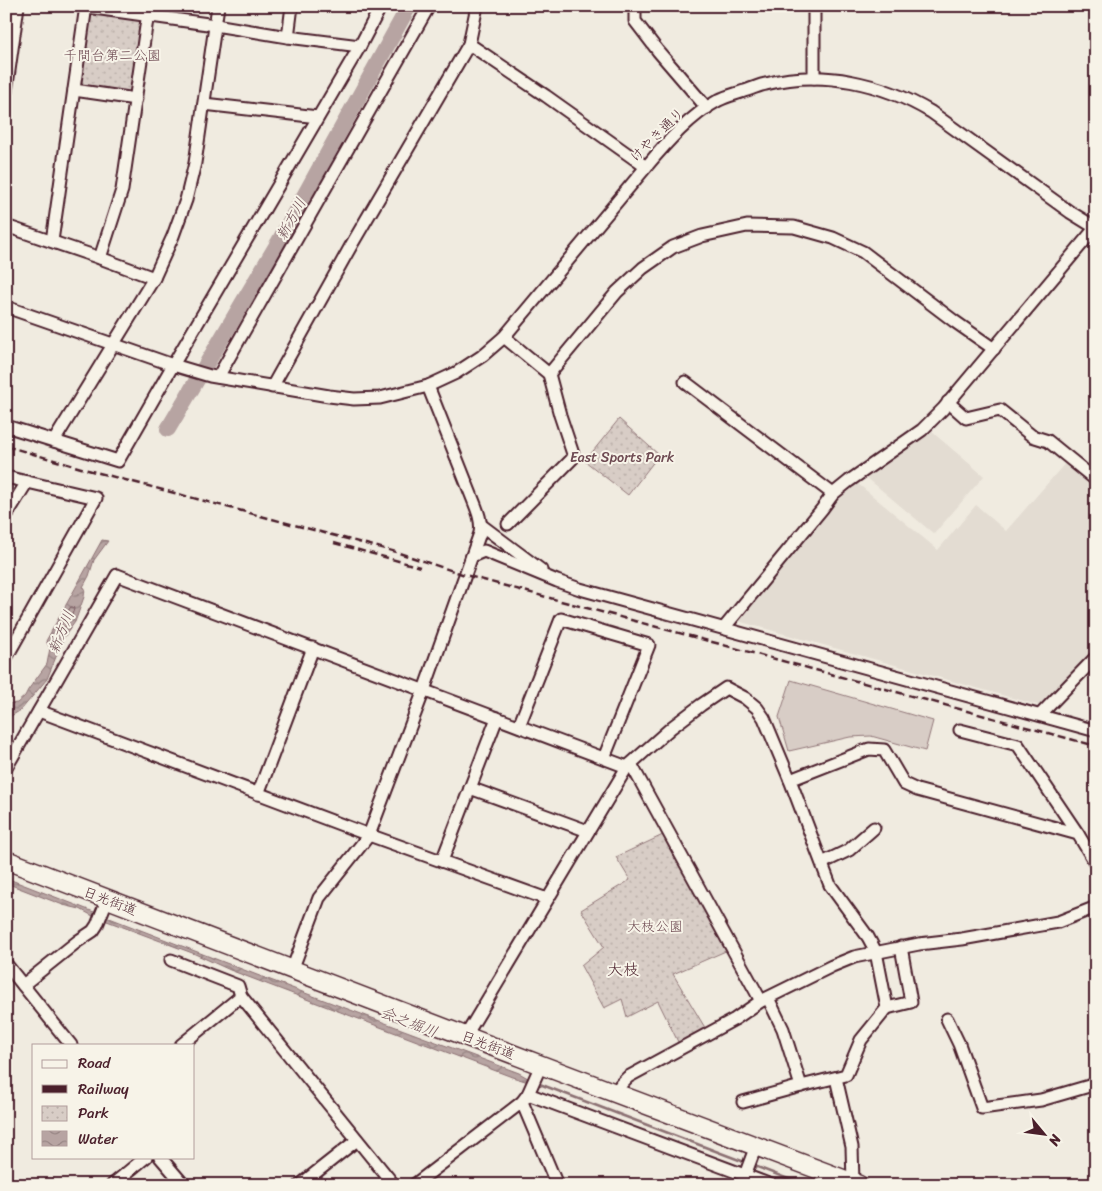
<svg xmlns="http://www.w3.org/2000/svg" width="1102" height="1191" font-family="Sriracha,'Klee One',sans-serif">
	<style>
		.built { fill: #e3dcd2 }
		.grass { fill: #d8cdc6; stroke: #917678 }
		.park { fill: url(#park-dots); stroke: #917678 }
		.water { fill: url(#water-waves); stroke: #8b6f72 }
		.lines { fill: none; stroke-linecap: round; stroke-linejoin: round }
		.shore { stroke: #76545b; stroke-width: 1 }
		.stream { stroke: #8b6f72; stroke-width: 2.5 }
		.river { stroke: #b7a4a2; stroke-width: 16 }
		.minor-casing { stroke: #4a1f2b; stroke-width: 15 }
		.highway-casing { stroke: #4a1f2b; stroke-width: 21 }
		.minor { stroke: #f7f3e8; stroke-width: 11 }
		.highway { stroke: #f7f3e8; stroke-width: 18 }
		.rail { stroke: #4a1f2b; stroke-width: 2.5; stroke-dasharray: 8 4; stroke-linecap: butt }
		.labels { text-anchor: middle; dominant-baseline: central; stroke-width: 4; stroke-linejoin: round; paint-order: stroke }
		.park-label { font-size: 14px; fill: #6e4a52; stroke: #f7f3e8 }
		.street-label { font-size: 14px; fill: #4a1f2b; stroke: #f7f3e8 }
		.water-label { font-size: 15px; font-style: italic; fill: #704e55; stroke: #f7f3e8 }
		.quarter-label { font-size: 16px; fill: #4a1f2b; stroke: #f7f3e8 }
	</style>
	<defs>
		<pattern id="park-dots" width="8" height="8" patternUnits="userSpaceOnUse" patternTransform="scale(1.25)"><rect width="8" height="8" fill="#d8cdc6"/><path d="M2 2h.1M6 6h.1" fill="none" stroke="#bbb0aa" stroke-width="1.8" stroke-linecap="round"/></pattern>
		<pattern id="water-waves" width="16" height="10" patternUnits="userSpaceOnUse" patternTransform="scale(1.25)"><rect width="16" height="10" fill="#b7a4a2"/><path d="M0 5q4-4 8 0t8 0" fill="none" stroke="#978584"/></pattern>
	</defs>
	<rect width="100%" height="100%" fill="#f0ebe0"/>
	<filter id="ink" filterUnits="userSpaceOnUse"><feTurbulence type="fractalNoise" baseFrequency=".02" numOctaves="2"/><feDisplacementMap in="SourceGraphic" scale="10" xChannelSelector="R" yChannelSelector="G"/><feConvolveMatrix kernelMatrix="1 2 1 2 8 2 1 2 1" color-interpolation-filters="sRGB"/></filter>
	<g filter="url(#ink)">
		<g class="built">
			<polygon points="932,432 984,476 934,534 866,477"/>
			<polygon points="1067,461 1096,484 1096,649 1041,706 738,621 741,616 834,504 857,483 938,550 976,505 1006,531"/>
		</g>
		<polygon class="grass" points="791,680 933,721 925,751 871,736 850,737 789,751 779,717"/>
		<g class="park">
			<polygon points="90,13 143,20 133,96 80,89"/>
			<polygon points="619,419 659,455 628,495 585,461"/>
			<polygon points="665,834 728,950 673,974 707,1031 680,1046 658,1001 627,1017 622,999 604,1008 581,966 604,947 581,910 630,880 616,857"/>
		</g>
		<g class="water">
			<polygon points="102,540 108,541 94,560 89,576 83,587 85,588 84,597 75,622 64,637 47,679 21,710 11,716 6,725 6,707 8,704 17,703 25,696 28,690 47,664 50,648 46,641"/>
			<polygon points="6,878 257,975 519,1073 542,1086 512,1077 264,983 230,970 195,954 91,915 80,909 63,905 6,883"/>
		</g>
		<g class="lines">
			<polygon class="shore" points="71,607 73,607 74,609 70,620 64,628 61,629 60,626"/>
			<g class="stream">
				<polyline points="537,1083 747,1163"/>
				<polyline points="752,1165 804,1185"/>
			</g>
			<polyline class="river" points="168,429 278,243 409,6"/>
			<g class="minor-casing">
				<g id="minor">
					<polyline points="80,6 215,25 288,37 360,46"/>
					<polyline points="637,6 635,9 635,21 658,51 707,108"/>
					<polyline points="814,6 814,78"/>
					<polyline points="288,37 292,6"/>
					<polyline points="469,44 546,96 646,167"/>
					<polyline points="74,90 136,99"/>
					<polyline points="6,92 18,6"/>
					<polyline points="204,104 318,117"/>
					<polyline points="6,226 100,258 154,278"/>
					<polyline points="52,241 86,6"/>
					<polyline points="100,258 122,190 149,6"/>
					<path d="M6 307 173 365 210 376 329 396 354 399 380 398 428 386 456 373 482 356 504 337 646 167C666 143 691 115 719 100 727 96 736 94 744 91 752 89 759 85 766 84 822 69 882 83 931 112L1070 212 1096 228"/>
					<polyline points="504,337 549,374 560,415 574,457 508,524"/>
					<polyline points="549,374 617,292 643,268 673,247 702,236 747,226 794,227 833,238 863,252 954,321 994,349"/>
					<polyline points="218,377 429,6"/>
					<polyline points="685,382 833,494"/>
					<polyline points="272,387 352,244 469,44 477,6"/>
					<polyline points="948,402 966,418 1000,410 1032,436 1048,441 1096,480"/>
					<polyline points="6,426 118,461 173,365 360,46 381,6"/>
					<polyline points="54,441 154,278 173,236 186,200 195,163 218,6"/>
					<polyline points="6,477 96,498 6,658"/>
					<polyline points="6,516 27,482"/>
					<polyline points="481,525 541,570"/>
					<polyline points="472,556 484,551 557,581 580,589 1096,731"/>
					<polyline points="724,628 822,509 833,494 849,481 922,430 943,409 1096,227"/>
					<polyline points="39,711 369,835 547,899"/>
					<polyline points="1040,715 1096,657"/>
					<polyline points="519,726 561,619 649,645 604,758"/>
					<polyline points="960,730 1018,745 1078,834"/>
					<polyline points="631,764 761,1001"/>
					<polyline points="6,768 117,575 627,767"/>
					<polyline points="790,780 869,749 884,750 904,784 917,790 1078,834 1096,864"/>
					<polyline points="470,788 588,831"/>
					<polyline points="258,794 313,648"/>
					<polyline points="442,861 497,718"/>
					<polyline points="822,863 849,850 874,828"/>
					<polyline points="171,960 238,986 241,996 394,1185"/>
					<polyline points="6,964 71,1045"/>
					<path d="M292 970 319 898 369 835 424 690 480 533C482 522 478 512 474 502L428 386"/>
					<polyline points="23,985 78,941 93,931 97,925 107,900"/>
					<polyline points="768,998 783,1029 801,1086"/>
					<polyline points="887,1008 911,1002 901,947"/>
					<polyline points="947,1019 959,1044 982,1108 1041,1100 1096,1084"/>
					<polyline points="465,1037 627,767 672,727 701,705 726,688 745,698 757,708 764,718 790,780 830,885 868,937 876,952 887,1008 861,1040 846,1075 801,1086 743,1102"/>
					<polyline points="181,1045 241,996"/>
					<polyline points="836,1078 852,1147 853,1182"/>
					<polyline points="615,1093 621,1084 628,1077 735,1019 761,1001 832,966 854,957 919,944 962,939 1058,922 1096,907"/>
					<polyline points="528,1094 771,1185"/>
					<polyline points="522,1102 557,1185"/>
					<polyline points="160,1157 184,1185"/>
					<polyline points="745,1175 756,1146"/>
					<polyline points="112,1185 146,1157"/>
					<polyline points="300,1185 357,1140"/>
					<polyline points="414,1185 522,1102 528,1094 541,1065"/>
				</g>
			</g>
			<g class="highway-casing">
				<polyline id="highway" points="6,860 541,1065 859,1185"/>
			</g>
			<use href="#minor" class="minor"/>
			<use href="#highway" class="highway"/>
			<g class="rail">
				<polyline points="6,446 88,470 396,552 465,575 1096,746"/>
				<polyline points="334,543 420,567"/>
			</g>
		</g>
	</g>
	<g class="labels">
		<g class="park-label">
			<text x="112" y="55">千間台第二公園</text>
			<text x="622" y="457">East Sports Park</text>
			<text x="655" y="926">大枝公園</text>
		</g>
		<g class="street-label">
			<text transform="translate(657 135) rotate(-45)">けやき通り</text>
			<text transform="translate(110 901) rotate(21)">日光街道</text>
			<text transform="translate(488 1045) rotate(21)">日光街道</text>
		</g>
		<g class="water-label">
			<text transform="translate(291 219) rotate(-61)">新方川</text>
			<text transform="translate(61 632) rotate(-68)">新方川</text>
			<text transform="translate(409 1022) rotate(21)">会之堀川</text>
		</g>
		<g class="quarter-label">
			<text x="623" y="969">大枝</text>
		</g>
	</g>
	<rect width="1102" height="1191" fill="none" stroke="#f7f3e8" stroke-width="25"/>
	<rect x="12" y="12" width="1077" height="1166" fill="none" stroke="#4a1f2b" stroke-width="2" filter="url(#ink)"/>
	<rect x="32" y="1044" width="162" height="115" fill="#f7f3e8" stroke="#b29e9c"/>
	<rect x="42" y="1060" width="25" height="8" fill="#f7f3e8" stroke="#b29e9c"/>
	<text x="78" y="1068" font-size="15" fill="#4a1f2b">Road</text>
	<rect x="42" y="1085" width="25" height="8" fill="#4a1f2b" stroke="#b29e9c"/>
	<text x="78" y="1094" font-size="15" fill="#4a1f2b">Railway</text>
	<rect x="42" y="1106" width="25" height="15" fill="url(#park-dots)" stroke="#b29e9c"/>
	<text x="78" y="1118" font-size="15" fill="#4a1f2b">Park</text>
	<rect x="42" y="1131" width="25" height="15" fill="url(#water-waves)" stroke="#b29e9c"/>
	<text x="78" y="1144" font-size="15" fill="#4a1f2b">Water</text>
	<g transform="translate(1044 1134) rotate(119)" stroke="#f7f3e8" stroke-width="4" paint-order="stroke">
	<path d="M0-4L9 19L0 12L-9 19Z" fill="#4a1f2b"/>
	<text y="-8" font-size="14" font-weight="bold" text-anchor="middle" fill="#4a1f2b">N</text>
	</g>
</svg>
